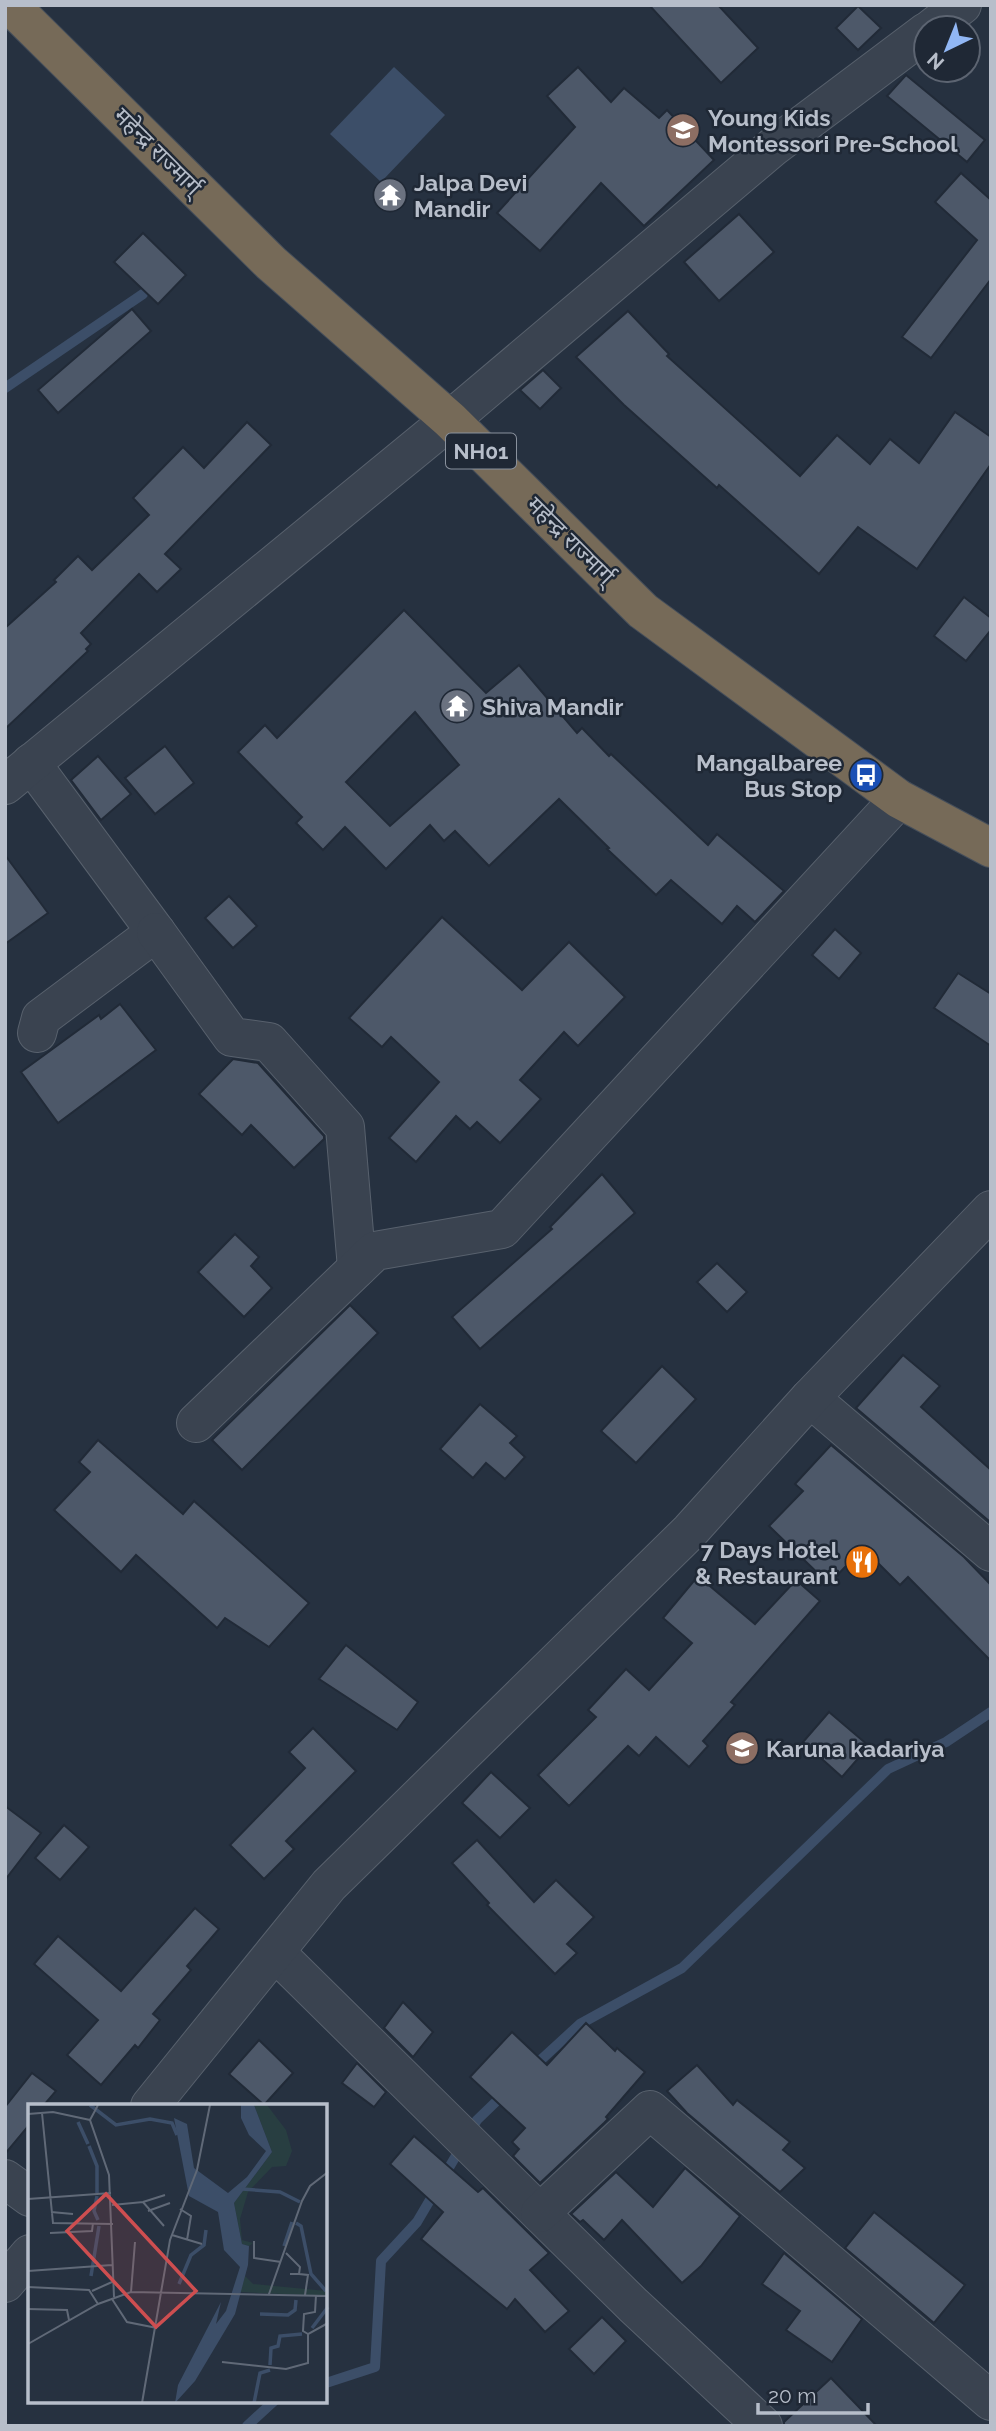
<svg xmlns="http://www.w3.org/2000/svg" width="996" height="2431" font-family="Raleway,'Noto Sans Devanagari',sans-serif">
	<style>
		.water { fill: #3c4e68 }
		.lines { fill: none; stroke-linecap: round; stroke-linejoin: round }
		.stream { stroke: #3c4e68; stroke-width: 10 }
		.building { fill: #4d5869; stroke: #212a37; stroke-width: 2; fill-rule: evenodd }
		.street-casing { stroke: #58616d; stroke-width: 40 }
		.highway-casing { stroke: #454e5a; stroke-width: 40 }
		.street { stroke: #3a4350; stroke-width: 38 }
		.highway { stroke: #766a58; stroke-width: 38 }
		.labels { text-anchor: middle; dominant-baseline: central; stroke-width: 5; stroke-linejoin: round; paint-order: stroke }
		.shield { fill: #1f2835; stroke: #89919d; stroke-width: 2 }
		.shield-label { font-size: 21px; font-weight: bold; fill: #b7beca }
		.poi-label { font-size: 23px; font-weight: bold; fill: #b7beca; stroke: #1f2835; text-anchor: start }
		.street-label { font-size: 23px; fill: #b7beca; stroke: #1f2835 }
		.inset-river { fill: none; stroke: #3c4e68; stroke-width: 3.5 }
		.inset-road { fill: none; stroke: #606977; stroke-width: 2 }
		.view { fill: #ce4e50; fill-opacity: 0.15; stroke: #ce4e50; stroke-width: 3.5 }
		.inset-edge { fill: none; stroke: #b7beca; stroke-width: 3.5 }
	</style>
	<rect width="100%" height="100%" fill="#263140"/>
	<polygon class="water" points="394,67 445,115 381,182 330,134"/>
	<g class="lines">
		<g class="stream">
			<polyline points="5,388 143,294"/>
			<polyline points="532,2068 580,2024 682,1968 888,1769 946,1742 991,1712"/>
			<polyline points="326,2383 375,2367 381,2261 417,2222 477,2120 507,2091"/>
			<polyline points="247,2426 274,2401"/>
		</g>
	</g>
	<g class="building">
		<polygon points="649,5 718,5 758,48 721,83"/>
		<polygon points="858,6 881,28 858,50 836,28"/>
		<polygon points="578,67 611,102 624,88 659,118 667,110 714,160 644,226 601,183 540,251 497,213 575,127 547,96"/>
		<polygon points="906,75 985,140 967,162 887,96"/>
		<polygon points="961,173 991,200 991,279 931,358 902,337 977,240 935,202"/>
		<polygon points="739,214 774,252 719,301 684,262"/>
		<polygon points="143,233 186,275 158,304 114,262"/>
		<polygon points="132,309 151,331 58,413 38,390"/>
		<polygon points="628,311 669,354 667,356 800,476 837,435 870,464 890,439 919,463 955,412 991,437 991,464 917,569 858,527 819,574 719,485 717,488 624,405 576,357"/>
		<polygon points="543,370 561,388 540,409 520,390"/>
		<polygon points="247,422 271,445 165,554 181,569 157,592 139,574 81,633 91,644 86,649 88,651 5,729 5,628 56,582 54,580 78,556 92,570 149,515 133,498 183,447 204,468"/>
		<polygon points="964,597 991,618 991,630 966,661 934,636"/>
		<path d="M404 610 486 693 519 665 577 733 582 728 609 756 611 754 708 845 717 834 784 891 755 922 737 906 722 924 671 880 656 895 607 849 609 848 559 799 489 866 455 831 444 841 430 825 386 869 345 827 323 850 296 823 302 817 238 752 265 725 277 738ZM415 712 459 765 390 826 346 782Z"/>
		<polygon points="165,746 194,783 155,814 125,778"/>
		<polygon points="98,756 131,794 101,820 71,780"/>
		<polygon points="5,855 48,913 5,944"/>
		<polygon points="229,896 257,926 233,948 205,918"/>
		<polygon points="442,917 522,990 569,942 625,997 578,1046 564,1032 520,1080 541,1099 500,1143 477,1122 470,1129 456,1116 416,1162 389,1138 439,1082 391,1037 382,1047 349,1018"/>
		<polygon points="835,929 861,953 839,979 812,955"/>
		<polygon points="958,973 991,994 991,1046 934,1008"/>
		<polygon points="120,1004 156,1050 58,1123 21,1072 99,1015 101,1019"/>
		<polygon points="233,1059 258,1063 324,1136 324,1139 294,1168 251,1125 242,1135 199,1094"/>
		<polygon points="602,1174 635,1213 480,1349 452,1317 552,1229 550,1227"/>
		<polygon points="235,1234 259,1257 251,1266 272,1288 244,1317 198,1272"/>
		<polygon points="717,1263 747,1292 727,1312 697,1282"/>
		<polygon points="350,1305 378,1333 242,1470 212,1440"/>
		<polygon points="903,1355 940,1386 921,1407 991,1470 991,1519 989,1521 856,1408"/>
		<polygon points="662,1366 696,1399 636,1463 601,1431"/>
		<polygon points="480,1404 517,1436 510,1443 525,1457 505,1479 486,1463 473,1478 440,1449"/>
		<polygon points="98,1440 183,1514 194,1501 309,1603 269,1647 225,1618 217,1628 136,1555 121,1572 54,1510 90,1472 79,1462"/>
		<polygon points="831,1445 964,1557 991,1585 991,1661 908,1577 900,1585 863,1548 829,1584 769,1526 803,1491 795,1484"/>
		<polygon points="698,1576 755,1624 796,1580 820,1601 731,1702 735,1705 703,1741 708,1746 689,1767 656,1737 639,1756 628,1746 569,1806 538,1775 596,1717 588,1710 626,1669 649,1690 692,1643 663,1618"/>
		<polygon points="346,1645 418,1702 397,1730 319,1679"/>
		<polygon points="829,1712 869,1746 842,1777 803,1742"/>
		<polygon points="313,1728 356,1771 286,1841 294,1849 264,1879 230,1845 305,1768 289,1752"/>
		<polygon points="491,1772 530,1808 500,1838 462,1803"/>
		<polygon points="5,1806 41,1833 5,1880"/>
		<polygon points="64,1825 89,1847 60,1880 35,1858"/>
		<polygon points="477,1840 534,1902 556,1880 594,1917 567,1944 577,1953 555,1974 487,1905 489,1903 452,1863"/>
		<polygon points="195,1908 219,1929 187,1966 191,1970 153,2014 160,2020 138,2048 135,2045 101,2085 67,2055 98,2020 34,1964 58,1936 121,1991"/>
		<polygon points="403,2002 433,2032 413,2057 384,2028"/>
		<polygon points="586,2023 615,2051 617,2048 645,2072 606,2117 608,2119 604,2123 540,2183 513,2156 519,2149 512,2142 525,2128 470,2077 512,2032 547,2065"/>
		<polygon points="259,2040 293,2073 264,2105 229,2074"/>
		<polygon points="357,2063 386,2092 374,2107 342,2083"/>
		<polygon points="697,2065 733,2105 737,2100 790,2142 783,2150 805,2168 780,2192 687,2113 667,2091"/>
		<polygon points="32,2073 56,2091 44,2105 30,2105 30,2124 5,2154 5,2107"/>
		<polygon points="414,2136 478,2192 483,2188 549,2253 530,2270 569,2311 545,2332 515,2299 507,2309 421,2239 443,2212 390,2164"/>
		<polygon points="685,2168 740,2216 701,2266 682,2283 622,2220 604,2240 583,2220 580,2222 571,2214 616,2172 653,2207"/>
		<polygon points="874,2212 965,2285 934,2323 845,2248"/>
		<polygon points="784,2253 862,2319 832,2362 786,2330 800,2311 762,2284"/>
		<polygon points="602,2317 626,2341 594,2374 569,2349"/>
		<polygon points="831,2378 877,2426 784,2426 784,2422"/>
	</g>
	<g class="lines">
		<g class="street-casing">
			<g id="street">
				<polyline points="932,28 962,5"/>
				<polyline points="31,763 156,932 41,1018 37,1033"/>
				<polyline points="5,785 450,420 773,147 926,32"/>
				<polyline points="156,932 232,1037 269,1042 345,1127 357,1268"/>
				<polyline points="810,1398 991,1552"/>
				<polyline points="196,1423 375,1251 502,1229 899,799"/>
				<polyline points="275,1952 633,2305 763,2426"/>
				<polyline points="150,2106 329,1885 690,1531 810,1398 991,1210"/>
				<polyline points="5,2179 30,2197"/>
				<polyline points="540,2213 650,2110 991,2401"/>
				<polyline points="5,2283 30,2254"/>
			</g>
		</g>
		<g class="highway-casing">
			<polyline id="highway" points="10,5 271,263 450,420 643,611 899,799 991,848"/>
		</g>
		<use href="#street" class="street"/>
		<use href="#highway" class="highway"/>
	</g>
	<defs>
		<g id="school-disc" transform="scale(1.75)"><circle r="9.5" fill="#8d6e63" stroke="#1f2835"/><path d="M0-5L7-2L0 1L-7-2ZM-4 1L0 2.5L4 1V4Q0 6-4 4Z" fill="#fff"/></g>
		<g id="temple-disc" transform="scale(1.75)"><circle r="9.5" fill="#6b7280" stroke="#1f2835"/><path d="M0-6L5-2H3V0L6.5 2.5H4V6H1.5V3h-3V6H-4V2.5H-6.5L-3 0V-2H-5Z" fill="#fff"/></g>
		<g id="bus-disc" transform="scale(1.75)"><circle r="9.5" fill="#1a4fb4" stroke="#1f2835"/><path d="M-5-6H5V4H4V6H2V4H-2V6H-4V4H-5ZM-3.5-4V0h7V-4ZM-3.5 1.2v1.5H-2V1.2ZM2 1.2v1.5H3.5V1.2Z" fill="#fff"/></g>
		<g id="restaurant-disc" transform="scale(1.75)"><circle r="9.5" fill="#e8710a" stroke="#1f2835"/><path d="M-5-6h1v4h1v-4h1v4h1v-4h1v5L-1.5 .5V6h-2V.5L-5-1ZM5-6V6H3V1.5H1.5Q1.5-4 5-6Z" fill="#fff"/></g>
	</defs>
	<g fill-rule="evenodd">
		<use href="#school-disc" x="683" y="130"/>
		<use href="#temple-disc" x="390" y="195"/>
		<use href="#temple-disc" x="457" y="706"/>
		<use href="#bus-disc" x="866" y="775"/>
		<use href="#restaurant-disc" x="862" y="1562"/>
		<use href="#school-disc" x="742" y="1748"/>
	</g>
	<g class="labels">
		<rect class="shield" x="446" y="433.5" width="70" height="35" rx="5"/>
		<g class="shield-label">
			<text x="481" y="451">NH01</text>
		</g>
		<g class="poi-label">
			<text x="708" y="117">Young Kids<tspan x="708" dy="26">Montessori Pre-School</tspan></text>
			<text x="414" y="182">Jalpa Devi<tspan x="414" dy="26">Mandir</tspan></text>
			<text x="482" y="706">Shiva Mandir</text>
			<text x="842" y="762" text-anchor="end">Mangalbaree<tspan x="842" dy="26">Bus Stop</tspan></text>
			<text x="838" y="1549" text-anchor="end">7 Days Hotel<tspan x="838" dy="26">&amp; Restaurant</tspan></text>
			<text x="766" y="1748">Karuna kadariya</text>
		</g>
		<g class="street-label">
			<text transform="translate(158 151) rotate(45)">महेन्द्र राज्मार्ग्</text>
			<text transform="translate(571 540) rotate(45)">महेन्द्र राज्मार्ग्</text>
		</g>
	</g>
	<g transform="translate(28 2104)">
		<rect width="299" height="299" fill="#263140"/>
		<path d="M226 1H239L258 26 264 47 258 62 244 63 220 88 212 115 214 136 225 139 221 142 214 140 206 99 244 48ZM217 172 225 180 299 187 300 192 212 188Z" fill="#283e41"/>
		<path d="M213 1H226L244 48 206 99 214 140 221 142 220 161 207 210 167 277 147 299 150 281 193 198 188 220 198 207 212 163 196 146 190 108 161 92 146 14 159 20 166 64 200 89 219 73 238 47 221 31 213 14Z" fill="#3c4e68"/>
		<path class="inset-river" d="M62 1 88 21 122 15 144 19 149 31M50 18 60 40M61 42 69 62V89M214 85 252 88 272 98M69 92 66 107 70 116M268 119 273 122 283 170 298 187M256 142 264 118M63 172 71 122M151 180 163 151 176 141 178 126M232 210 260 211 267 206 268 196M284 224 300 203M242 261 243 244 250 242 252 232 274 230M226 299 232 269 242 266"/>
		<path class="inset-road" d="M70 1 62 16 81 71 86 193M14 9 25 119 85 120M0 10 25 8 62 16M0 95 83 89M115 98 137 91M84 101 115 98 136 122M152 105 163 112 159 136M120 107 142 99M23 108 45 110M22 129 64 127 65 119M144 131 174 140M226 137V154L253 158M258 149 272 163 271 170H262M0 167 84 161M271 170 280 171 277 191M0 183 61 186 70 200M64 187 84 178M103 188 107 138M241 190 274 97 282 82 300 68M84 195 99 218 129 224M0 205 39 206 41 216M280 230 275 227 276 210 287 208 288 191M0 240 70 200 103 188 300 192M194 258 258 265 280 259V230L300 219M114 299 142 136 169 66 182 1"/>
		<path class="view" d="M78 90 168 187 128 223 39 127Z"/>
		<rect width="299" height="299" class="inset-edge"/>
	</g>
	<rect width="996" height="2431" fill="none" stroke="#b7beca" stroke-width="14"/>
	<g transform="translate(947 49) rotate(223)"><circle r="33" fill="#1f2835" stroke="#5c6471" stroke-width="2"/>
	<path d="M0-5L12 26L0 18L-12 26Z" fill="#91b7f5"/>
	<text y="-10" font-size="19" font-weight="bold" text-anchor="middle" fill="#b7beca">N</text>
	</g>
	<path d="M758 2403v10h110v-10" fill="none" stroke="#b7beca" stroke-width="3.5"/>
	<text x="768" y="2403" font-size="21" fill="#b7beca" stroke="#1f2835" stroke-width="5" paint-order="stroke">20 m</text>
</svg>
